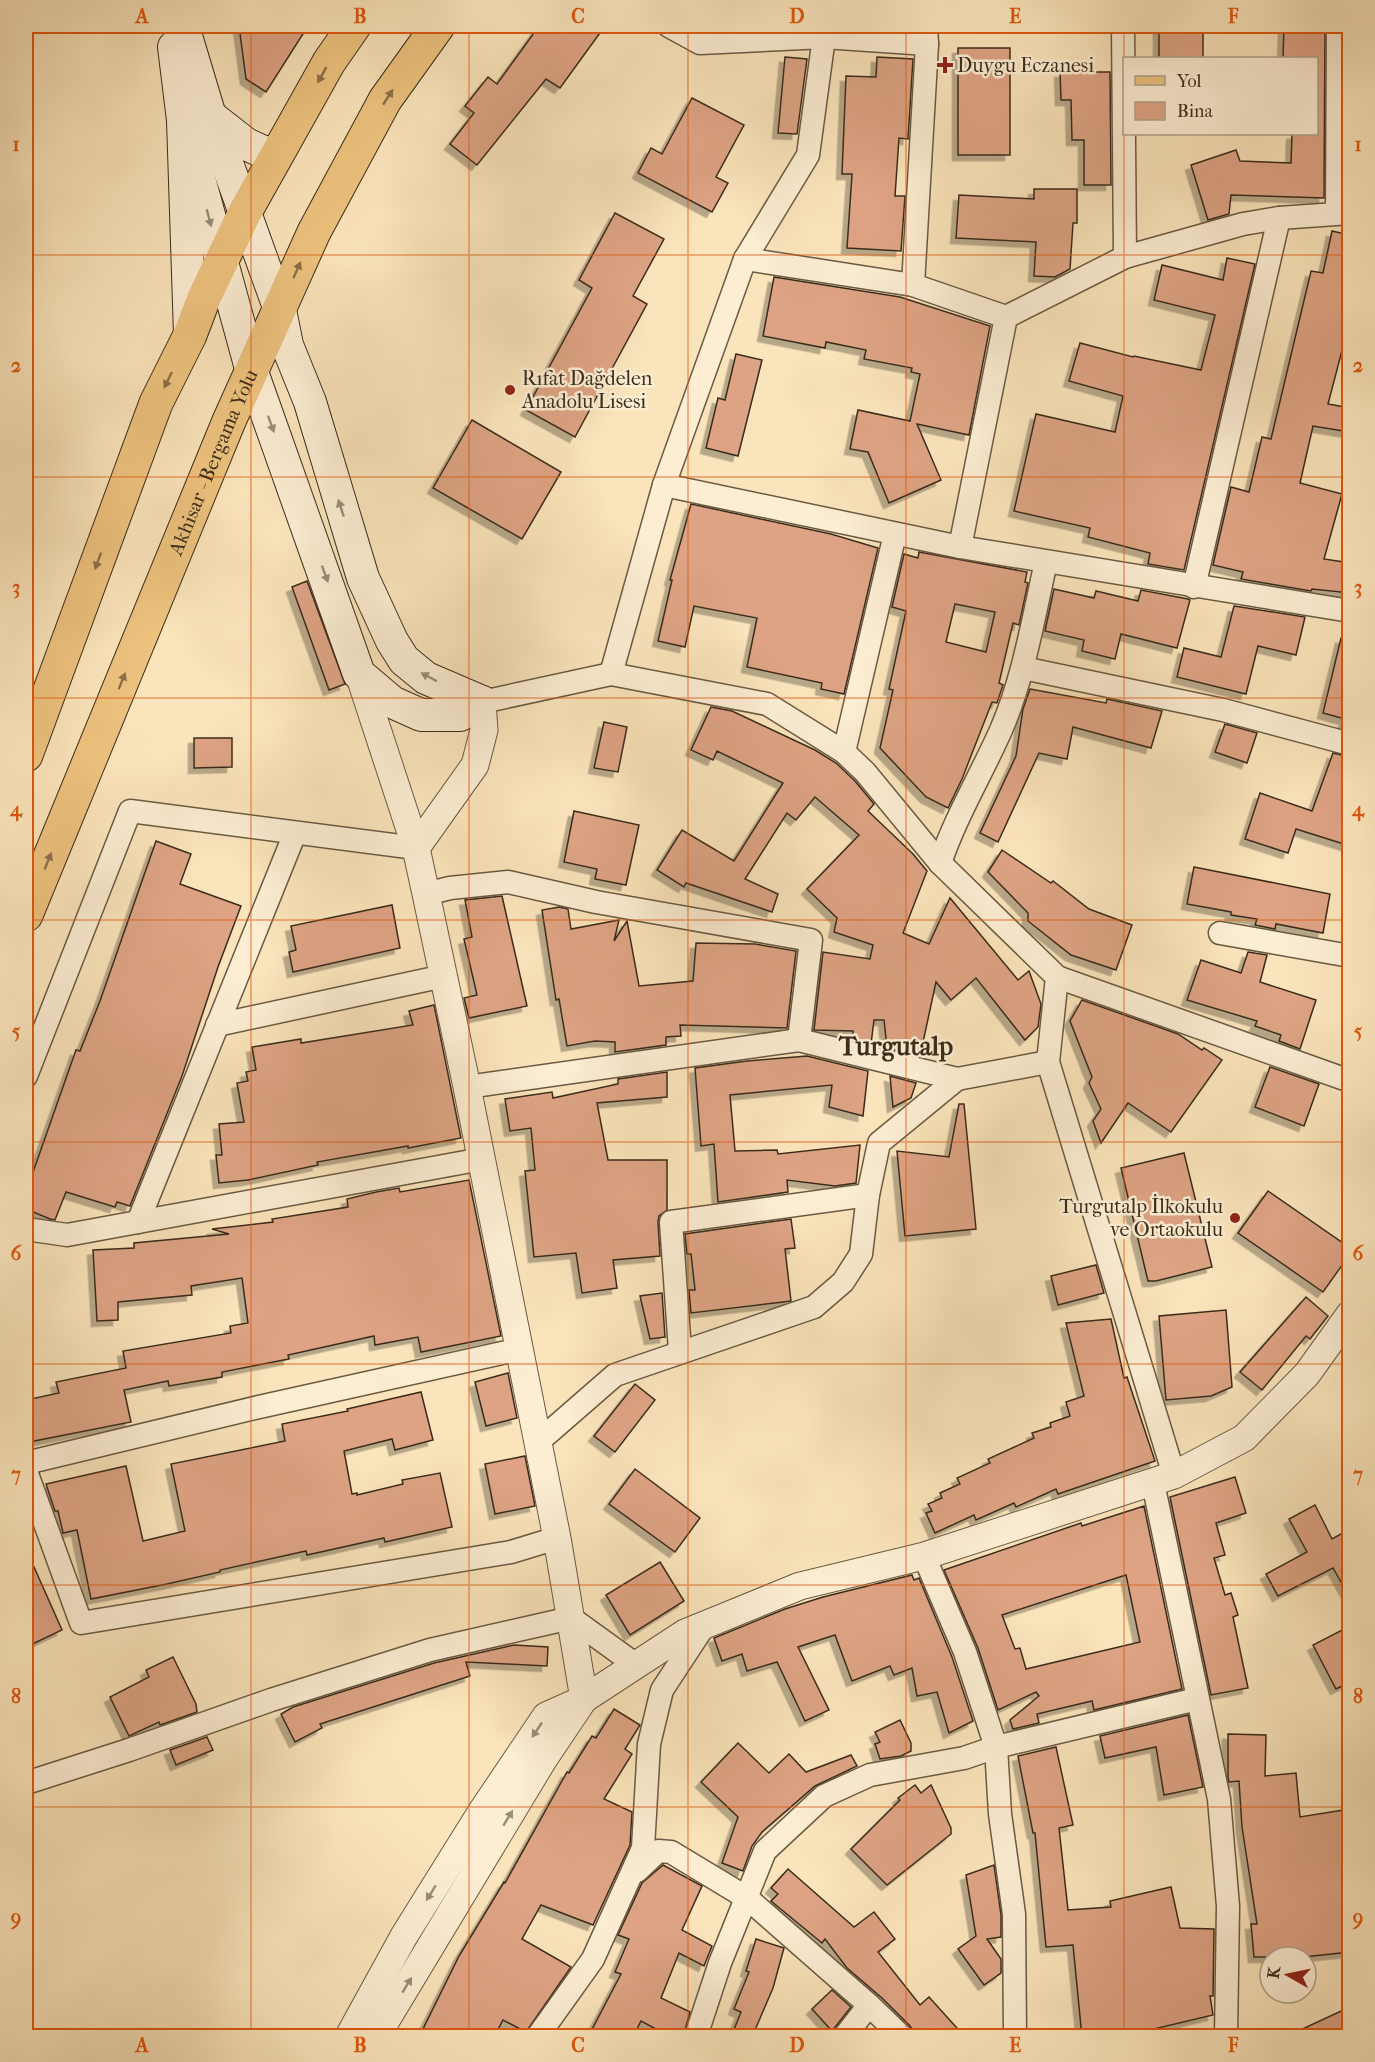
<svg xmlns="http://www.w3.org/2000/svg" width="1375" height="2062" font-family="'IM FELL French Canon',serif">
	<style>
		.building { fill: #dda384; stroke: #3a2c1b; stroke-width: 1.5; fill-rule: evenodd; filter: url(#shadow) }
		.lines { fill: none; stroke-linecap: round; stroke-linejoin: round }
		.minor-casing { stroke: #6a5a43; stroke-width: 25 }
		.tertiary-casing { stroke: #6a5a43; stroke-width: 29 }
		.secondary-casing { stroke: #3a2c1b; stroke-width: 34 }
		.primary-casing { stroke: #3a2c1b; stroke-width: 35 }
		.minor { stroke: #fcedd3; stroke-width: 22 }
		.tertiary { stroke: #fcedd3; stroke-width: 27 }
		.secondary { stroke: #fcedd3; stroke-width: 32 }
		.primary { stroke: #edc27e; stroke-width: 33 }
		.oneway { fill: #8b7048 }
		.oneway2 { fill: #9b8c77 }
		.grid { fill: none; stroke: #df570d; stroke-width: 1.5; stroke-opacity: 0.55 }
		.poi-dot { fill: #8f2418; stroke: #fcedd3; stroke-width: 2 }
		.labels { text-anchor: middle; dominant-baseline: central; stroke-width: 5; stroke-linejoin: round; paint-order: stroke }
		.poi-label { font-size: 20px; fill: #3a2c1b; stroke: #fcedd3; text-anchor: start }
		.street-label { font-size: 20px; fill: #3a2c1b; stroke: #fcedd3 }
		.district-label { font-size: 26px; font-weight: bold; fill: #3a2c1b; stroke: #fcedd3 }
		.neatline { fill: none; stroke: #df570d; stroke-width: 2 }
		.grid-label { font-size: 20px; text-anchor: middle; font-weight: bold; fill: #df570d }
	</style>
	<defs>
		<filter id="shadow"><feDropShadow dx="-5.5" dy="5.5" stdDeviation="0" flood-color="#0004"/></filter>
	</defs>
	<rect width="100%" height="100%" fill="#fae4bb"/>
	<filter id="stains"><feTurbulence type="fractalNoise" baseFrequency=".00333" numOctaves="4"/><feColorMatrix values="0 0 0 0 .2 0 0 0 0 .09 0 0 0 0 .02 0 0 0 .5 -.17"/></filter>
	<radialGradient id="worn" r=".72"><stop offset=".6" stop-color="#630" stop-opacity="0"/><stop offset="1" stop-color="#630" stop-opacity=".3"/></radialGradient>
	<g class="building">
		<polygon points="239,26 308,26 266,92 246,79"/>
		<polygon points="539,26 605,26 560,88 546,79 477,165 450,144 474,113 465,106 488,77 497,84"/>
		<rect x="1159" y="26" width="44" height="32"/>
		<polygon points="1284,26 1325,26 1324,198 1231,195 1229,214 1208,220 1191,165 1236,150 1240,161 1291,163 1292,134 1317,134 1317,58 1283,58"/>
		<rect x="958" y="48" width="52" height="107"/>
		<polygon points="785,57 807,59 797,134 778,133"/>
		<polygon points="877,57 913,59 908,139 899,138 895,196 905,196 901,251 847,248 852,174 842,174 846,76 876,77"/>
		<polygon points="1060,72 1110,72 1111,185 1084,185 1084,140 1072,140 1071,100 1061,100"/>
		<polygon points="692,98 744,125 716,177 728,183 712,212 638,173 651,148 662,154"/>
		<polygon points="1034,189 1077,189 1077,223 1073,223 1070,269 1055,277 1034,276 1036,242 956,238 959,195 1034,199"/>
		<polygon points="615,213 664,239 633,296 647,304 575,437 526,410 592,288 579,280"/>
		<polygon points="1332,231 1350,235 1350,320 1328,404 1350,408 1350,432 1313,426 1300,483 1342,494 1324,559 1350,563 1350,593 1312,589 1311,591 1241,579 1243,572 1213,565 1231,487 1249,492 1262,437 1271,439 1311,271 1323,273"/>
		<polygon points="1227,258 1255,264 1184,570 1148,564 1150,553 1088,537 1090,528 1014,511 1036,414 1115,432 1123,396 1069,381 1080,343 1133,357 1134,356 1201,370 1215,315 1154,300 1162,265 1223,280"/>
		<polygon points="774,277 900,297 990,326 969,435 917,424 941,480 889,503 868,452 850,449 858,410 910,421 920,374 911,372 912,368 864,359 866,350 826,342 825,348 763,336"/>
		<polygon points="736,354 762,360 738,456 706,448 718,398 725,400"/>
		<polygon points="472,420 561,472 522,539 433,488"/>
		<polygon points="691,504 831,534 878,548 844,694 821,689 822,683 747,667 757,618 694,606 685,647 658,641 672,580 670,580"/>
		<path d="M919 552 1027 572 1025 582 1028 583 1019 625 1013 623 999 683 1003 685 997 703 992 702 962 779 948 808 926 797 880 748 893 690 889 689 906 611 892 607 904 554 918 558ZM955 604 995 612 986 652 946 642Z"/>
		<polygon points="307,581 345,684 329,690 292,587"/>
		<polygon points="1054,589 1094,598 1096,591 1138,601 1141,590 1188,599 1190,600 1177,648 1121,634 1115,659 1082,651 1084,640 1045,631"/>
		<polygon points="1234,606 1305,617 1296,655 1258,646 1246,694 1177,677 1184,648 1221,657"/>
		<polygon points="1341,638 1350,639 1350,730 1342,728 1345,719 1323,713"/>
		<polygon points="1030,689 1106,703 1107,699 1162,711 1151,748 1073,727 1067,759 1039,753 998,842 980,833 1016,756 1023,709"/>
		<polygon points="711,707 732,711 815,750 836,763 855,781 874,804 868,811 913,854 927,871 903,933 929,944 950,898 1018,980 1029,971 1041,1004 1038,1027 1025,1040 976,978 951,1000 936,982 920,1056 887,1048 884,1020 874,1020 871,1044 853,1039 853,1031 814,1030 823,952 870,959 873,945 834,932 837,918 807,889 859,835 815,797 796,820 787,813 745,879 778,894 772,912 686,883 684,887 657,870 682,830 734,861 783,783 717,751 713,760 691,750"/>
		<polygon points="604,722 627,727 618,772 594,768"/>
		<polygon points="1225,724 1257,733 1247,763 1215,752"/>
		<polygon points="194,738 232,738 232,767 194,768"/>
		<polygon points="1333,753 1350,757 1350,846 1296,829 1288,853 1245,839 1260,793 1312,811"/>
		<polygon points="574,811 639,825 626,885 595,879 597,869 564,862"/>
		<polygon points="156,841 191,854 180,884 241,906 218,967 182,1076 130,1206 117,1202 115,1207 66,1192 55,1220 50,1219 26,1209 26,1192 76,1050 80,1051 100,1001"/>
		<polygon points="1002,850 1051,883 1053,881 1089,909 1132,925 1116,970 1071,955 1028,921 1028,913 988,872"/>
		<polygon points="1194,867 1330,894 1323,933 1276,924 1275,929 1255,925 1257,919 1231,915 1231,912 1187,904"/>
		<polygon points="502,896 527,1006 469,1018 464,998 477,995 464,939 472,937 465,900"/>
		<polygon points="392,905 400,948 293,972 289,952 296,950 291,926"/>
		<polygon points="559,907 568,909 571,929 619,920 614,941 627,921 639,986 693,981 696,943 755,944 796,951 787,1028 680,1025 681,1036 666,1037 666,1045 615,1052 615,1042 595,1041 567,1046 559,999 556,1000 542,910"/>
		<polygon points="1248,952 1267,955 1260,982 1316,1000 1300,1049 1279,1041 1281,1035 1255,1026 1257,1021 1187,1000 1201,960 1241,973"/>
		<polygon points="1082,1000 1178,1034 1202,1050 1204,1048 1222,1060 1171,1132 1128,1103 1101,1143 1093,1121 1101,1109 1089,1083 1092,1077 1070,1021"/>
		<polygon points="434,1005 461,1138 408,1148 408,1146 317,1162 318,1165 248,1180 219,1183 216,1155 222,1155 219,1124 244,1122 237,1083 248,1081 246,1072 256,1070 252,1047 301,1039 301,1043 413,1025 409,1011"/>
		<polygon points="807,1056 868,1071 863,1116 829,1107 832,1085 730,1095 735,1151 777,1150 778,1154 860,1145 856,1183 835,1186 787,1180 788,1192 718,1202 714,1144 701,1146 695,1068 747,1061"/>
		<polygon points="1270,1067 1319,1084 1304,1126 1255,1107"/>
		<polygon points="667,1072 667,1097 597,1103 608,1160 667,1160 667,1210 659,1216 658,1222 660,1256 613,1260 617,1288 582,1293 576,1253 534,1257 525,1171 535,1170 531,1128 510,1131 505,1099 552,1092 553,1098 618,1084 618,1079"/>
		<polygon points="890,1076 916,1083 911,1098 893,1107"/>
		<polygon points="959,1104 964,1104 976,1229 905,1236 897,1151 949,1157"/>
		<polygon points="1184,1153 1212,1267 1156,1281 1148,1281 1121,1168"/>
		<polygon points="469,1180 501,1336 421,1352 418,1337 375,1345 374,1336 288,1355 289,1359 222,1372 222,1377 169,1386 168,1381 124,1390 131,1422 29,1442 26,1426 26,1400 59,1393 56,1382 126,1368 123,1351 231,1333 230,1326 248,1323 242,1278 191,1286 192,1295 118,1302 118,1320 97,1321 93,1250 134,1248 134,1243 229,1234 212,1229 273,1222 272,1219 348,1207 347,1199 376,1192 399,1188 400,1192"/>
		<polygon points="1268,1191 1350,1248 1350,1254 1323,1292 1238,1233"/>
		<polygon points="791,1219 795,1248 785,1249 791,1301 691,1313 689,1290 695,1290 691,1254 687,1254 685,1234"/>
		<polygon points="1096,1265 1104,1293 1058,1305 1051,1276"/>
		<polygon points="662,1293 665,1337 650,1339 640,1296"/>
		<polygon points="1306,1297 1328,1316 1310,1339 1306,1336 1262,1390 1240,1372"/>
		<polygon points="1226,1310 1232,1387 1211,1396 1166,1400 1159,1316"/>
		<polygon points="1111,1319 1124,1378 1127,1377 1155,1461 1058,1494 1056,1489 1016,1507 1014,1503 976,1520 974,1515 935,1533 926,1513 932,1511 928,1504 942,1498 940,1493 960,1484 957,1478 990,1463 988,1459 1034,1438 1032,1433 1051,1427 1050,1423 1070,1416 1066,1402 1084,1396 1066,1323"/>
		<polygon points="508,1373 517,1418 486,1426 475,1382"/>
		<polygon points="635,1384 655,1400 615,1452 594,1436"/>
		<polygon points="421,1392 433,1440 395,1450 392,1439 344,1451 352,1494 357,1493 357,1495 403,1484 402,1480 440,1473 452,1527 385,1542 384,1538 307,1555 306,1551 220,1570 220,1572 167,1584 91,1599 77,1530 63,1533 58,1511 55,1511 46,1484 126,1466 143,1541 185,1531 171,1464 285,1441 282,1424 348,1411 347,1409"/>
		<polygon points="525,1456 535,1506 495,1514 485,1464"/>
		<polygon points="635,1469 700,1518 675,1552 609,1504"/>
		<polygon points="1235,1477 1246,1513 1216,1523 1225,1555 1214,1558 1225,1595 1231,1593 1238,1615 1233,1617 1248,1688 1211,1695 1170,1497"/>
		<polygon points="1315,1505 1332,1539 1350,1529 1350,1598 1333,1568 1278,1596 1266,1574 1307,1552 1289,1519"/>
		<path d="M1144 1506 1182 1689 1094 1710 1092 1701 1037 1714 1039 1723 1013 1729 1010 1720 1039 1696 1036 1692 998 1710 978 1648 944 1570 1081 1523 1082 1526ZM1126 1575 1140 1642 1026 1669 1020 1648 1015 1649 1002 1615Z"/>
		<polygon points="26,1549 62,1630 26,1647"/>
		<polygon points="660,1562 684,1601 630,1635 606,1595"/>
		<polygon points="912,1575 914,1580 919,1578 952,1657 973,1721 949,1733 937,1692 917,1696 912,1668 894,1675 890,1666 852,1681 835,1635 798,1647 829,1710 805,1721 777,1662 747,1671 742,1654 722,1661 714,1638 785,1609 823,1597"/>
		<polygon points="1350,1626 1350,1682 1336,1689 1313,1645"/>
		<polygon points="514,1645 548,1647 547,1666 466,1662 470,1676 320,1724 322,1728 295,1742 281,1714 293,1707 434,1663"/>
		<polygon points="173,1657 196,1704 197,1712 160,1725 159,1722 129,1736 110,1697 149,1677 146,1670"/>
		<polygon points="614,1709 640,1725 625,1749 632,1754 604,1799 632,1812 630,1845 593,1925 541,1905 522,1939 571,1967 526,2032 503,2020 494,2037 419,2037 459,1956 504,1882 505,1883 567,1772 569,1773 592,1736 596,1738"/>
		<polygon points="1188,1715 1203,1787 1164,1795 1156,1747 1105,1758 1100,1736"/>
		<polygon points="900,1720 911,1743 911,1751 901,1756 880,1759 875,1744 880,1742 875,1732"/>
		<polygon points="1228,1734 1266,1735 1265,1776 1296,1773 1300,1817 1350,1809 1350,1952 1303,1957 1254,1957 1251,1924 1257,1924 1242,1827 1239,1781 1229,1782 1228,1777"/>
		<polygon points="207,1737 213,1750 176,1765 170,1750"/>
		<polygon points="738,1743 769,1773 789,1754 806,1772 851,1755 857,1766 815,1786 762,1832 752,1846 743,1871 722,1863 738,1817 701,1782"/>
		<polygon points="1056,1747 1073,1825 1059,1828 1068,1910 1111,1907 1110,1901 1171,1887 1180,1928 1214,1929 1213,1996 1210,1996 1213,2015 1120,2037 1082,2037 1073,1945 1046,1947 1035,1833 1033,1833 1018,1756"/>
		<polygon points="915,1785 921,1793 931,1785 951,1828 951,1834 887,1885 851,1849 900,1800 898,1798"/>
		<polygon points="663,1865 702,1886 682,1930 712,1946 704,1966 679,1953 661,1998 690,2012 683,2037 671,2037 641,2021 633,2037 588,2037 621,1974 615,1972 629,1939 618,1935 642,1883"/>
		<polygon points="994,1865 1001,1915 1001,1937 987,1939 1001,1959 1001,1973 984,1985 958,1949 976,1936 966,1875"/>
		<polygon points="788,1869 854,1927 874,1912 895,1939 878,1952 920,2005 929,1997 965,2037 917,2037 910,2026 882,1998 847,1968 825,1939 822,1943 771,1901 778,1894 771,1888"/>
		<polygon points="756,1939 784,1948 773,1988 752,2037 731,2037 741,2012 734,2009 749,1972 746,1971"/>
		<polygon points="832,1990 851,2007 832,2031 812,2009"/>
		<polygon points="1350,2007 1350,2037 1285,2037"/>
	</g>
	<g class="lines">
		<g class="minor-casing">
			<g id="minor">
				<polyline points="669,26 700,43 824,37 927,44"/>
				<polyline points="1123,26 1125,257"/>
				<polyline points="1337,213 1338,26"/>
				<polyline points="745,259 913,285 1006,317"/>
				<polyline points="913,285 927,44 926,26"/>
				<polyline points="664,485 960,547 1350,611"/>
				<polyline points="960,547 1006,317 1125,257 1243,224 1279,218 1350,213"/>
				<polyline points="1194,587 1279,218"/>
				<polyline points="1023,668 1223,710 1350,744"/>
				<polyline points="611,674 664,485 745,259 808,155 824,37"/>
				<polyline points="482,702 611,674 767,704 844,752 865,772 940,863 1057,977 1048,1062 1174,1475"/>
				<polyline points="844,752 895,534"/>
				<path d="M940 863C956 816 981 775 1001 730 1024 677 1033 619 1046 562"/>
				<polyline points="426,894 450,888 508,882 596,902 811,940 799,1040"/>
				<polyline points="1220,933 1350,956"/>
				<polyline points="1057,977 1350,1081"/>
				<polyline points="217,1025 444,976"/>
				<polyline points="26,1076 130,811 416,848"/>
				<polyline points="467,1087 799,1040 957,1079 1048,1062"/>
				<polyline points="138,1222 295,833"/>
				<polyline points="26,1229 67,1235 482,1159"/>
				<polyline points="680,1351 671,1222 868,1195"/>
				<polyline points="538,1442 615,1375 814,1307 843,1282 861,1254 868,1195 879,1143 957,1079"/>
				<polyline points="26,1463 259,1407 520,1349"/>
				<polyline points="26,1471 81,1623 511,1552 557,1538"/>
				<polyline points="1153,1483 1219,1799 1228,1906 1226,2036"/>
				<polyline points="924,1556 965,1652 996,1747 1000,1814 1014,1914 1015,2036"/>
				<polyline points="26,1783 129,1750 271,1700 430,1650 571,1618 636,1665"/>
				<polyline points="637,1871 658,1851 671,1852 747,1898 869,2005 901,2036"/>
				<polyline points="538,2036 593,1959 643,1848 649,1744 662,1690 704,1626"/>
				<polyline points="696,2036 720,1963 765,1851 824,1796 870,1775 964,1758 996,1747 1197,1699"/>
				<polyline points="845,2036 869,2005"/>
			</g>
		</g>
		<g class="tertiary-casing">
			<g id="tertiary">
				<polyline points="359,674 416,848 426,894 467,1087 557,1538 584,1699 543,1760 385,2022 379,2036"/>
				<polyline points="416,848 475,765 484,730 482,702"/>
				<polyline points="349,2036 404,1936 482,1811 546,1716 584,1699 685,1633 800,1586 924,1556 1174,1475 1244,1438 1307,1374 1350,1314"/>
			</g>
		</g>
		<g class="secondary-casing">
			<g id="secondary">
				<polyline points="183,26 210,116 280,310 287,345 310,402 363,578 392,641 404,660 426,678 482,702"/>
				<polyline points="174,47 183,120 190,335"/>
				<polyline points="210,116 246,144 270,155 282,146"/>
				<polyline points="183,120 252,372 359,674 392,702 421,715 460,715 482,702"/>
			</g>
		</g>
		<g class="primary-casing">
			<g id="primary">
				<polyline points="26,755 156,403 190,335 204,298 244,214 329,62 354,26"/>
				<path id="s1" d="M26 915 229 421 314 232 385 100 438 26"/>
			</g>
		</g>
		<use href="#minor" class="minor"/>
		<use href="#tertiary" class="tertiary"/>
		<use href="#secondary" class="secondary"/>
		<use href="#primary" class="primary"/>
	</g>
	<defs><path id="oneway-solid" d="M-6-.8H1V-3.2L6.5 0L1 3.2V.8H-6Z" transform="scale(1.5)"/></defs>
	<g class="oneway">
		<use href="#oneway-solid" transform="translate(322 75) rotate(119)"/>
		<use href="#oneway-solid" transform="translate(388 97) rotate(-57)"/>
		<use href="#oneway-solid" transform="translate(297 270) rotate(-66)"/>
		<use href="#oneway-solid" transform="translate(168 380) rotate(116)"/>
		<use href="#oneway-solid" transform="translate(98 561) rotate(110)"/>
		<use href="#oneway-solid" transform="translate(122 681) rotate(-68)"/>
		<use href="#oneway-solid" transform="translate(48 861) rotate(-68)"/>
	</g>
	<g class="oneway2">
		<use href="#oneway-solid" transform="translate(209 218) rotate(75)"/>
		<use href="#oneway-solid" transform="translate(271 424) rotate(70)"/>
		<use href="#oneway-solid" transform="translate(341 508) rotate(-108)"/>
		<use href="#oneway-solid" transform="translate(325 574) rotate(70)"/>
		<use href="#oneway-solid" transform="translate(429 677) rotate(-152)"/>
		<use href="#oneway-solid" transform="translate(537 1730) rotate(124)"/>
		<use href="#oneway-solid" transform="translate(508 1818) rotate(-59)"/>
		<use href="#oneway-solid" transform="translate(431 1893) rotate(122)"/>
		<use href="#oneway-solid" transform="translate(407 1985) rotate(-59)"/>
	</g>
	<path class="grid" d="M251 26V2036M469 26V2036M688 26V2036M906 26V2036M1124 26V2036M26 255H1350M26 477H1350M26 698H1350M26 920H1350M26 1142H1350M26 1364H1350M26 1585H1350M26 1807H1350"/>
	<g class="poi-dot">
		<path d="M942 56h6v6h6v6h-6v6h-6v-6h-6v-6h6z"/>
		<circle cx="510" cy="390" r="6"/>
		<circle cx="1235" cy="1218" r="6"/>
	</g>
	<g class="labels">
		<g class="poi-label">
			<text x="957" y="65">Duygu Eczanesi</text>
			<text x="522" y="378">Rıfat Dağdelen<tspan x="522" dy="23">Anadolu Lisesi</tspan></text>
			<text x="1223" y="1206" text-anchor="end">Turgutalp İlkokulu<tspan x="1223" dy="23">ve Ortaokulu</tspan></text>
		</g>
		<g class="street-label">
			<text stroke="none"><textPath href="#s1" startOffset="490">Akhisar - Bergama Yolu</textPath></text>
		</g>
		<g class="district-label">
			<text x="896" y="1046">Turgutalp</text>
		</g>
	</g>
	<rect width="1375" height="2062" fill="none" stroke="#fae4bb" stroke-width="66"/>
	<rect x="1123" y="57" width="195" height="78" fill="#fcedd3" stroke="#aea089" stroke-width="1.5"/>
	<rect x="1135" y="76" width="30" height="9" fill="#edc27e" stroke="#aea089" stroke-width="1.5"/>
	<text x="1177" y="87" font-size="18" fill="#3a2c1b">Yol</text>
	<rect x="1135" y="102" width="30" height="18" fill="#dda384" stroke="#aea089" stroke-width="1.5"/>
	<text x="1177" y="117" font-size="18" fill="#3a2c1b">Bina</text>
	<g transform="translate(1288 1975) rotate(279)"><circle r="28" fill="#fcedd3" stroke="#aea089" stroke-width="1.5"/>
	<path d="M0-4.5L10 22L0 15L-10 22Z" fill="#8f2418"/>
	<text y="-9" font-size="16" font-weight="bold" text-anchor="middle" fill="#3a2c1b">K</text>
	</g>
	<rect x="33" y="33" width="1309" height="1996" class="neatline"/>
	<g class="grid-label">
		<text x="142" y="23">A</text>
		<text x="360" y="23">B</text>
		<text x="578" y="23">C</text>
		<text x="797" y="23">D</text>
		<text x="1015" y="23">E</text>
		<text x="1233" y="23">F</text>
		<text x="16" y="151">1</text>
		<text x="1358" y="151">1</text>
		<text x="16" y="372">2</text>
		<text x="1358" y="372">2</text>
		<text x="16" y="594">3</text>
		<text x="1358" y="594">3</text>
		<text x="16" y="816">4</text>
		<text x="1358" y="816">4</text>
		<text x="16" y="1038">5</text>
		<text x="1358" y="1038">5</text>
		<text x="16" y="1260">6</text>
		<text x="1358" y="1260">6</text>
		<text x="16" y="1481">7</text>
		<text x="1358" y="1481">7</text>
		<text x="16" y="1703">8</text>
		<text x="1358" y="1703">8</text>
		<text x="16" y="1925">9</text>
		<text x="1358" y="1925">9</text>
		<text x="142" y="2052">A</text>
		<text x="360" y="2052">B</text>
		<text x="578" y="2052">C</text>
		<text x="797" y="2052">D</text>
		<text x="1015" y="2052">E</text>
		<text x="1233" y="2052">F</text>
	</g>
	<rect width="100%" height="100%" filter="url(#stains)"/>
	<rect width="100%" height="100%" fill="url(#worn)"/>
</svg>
